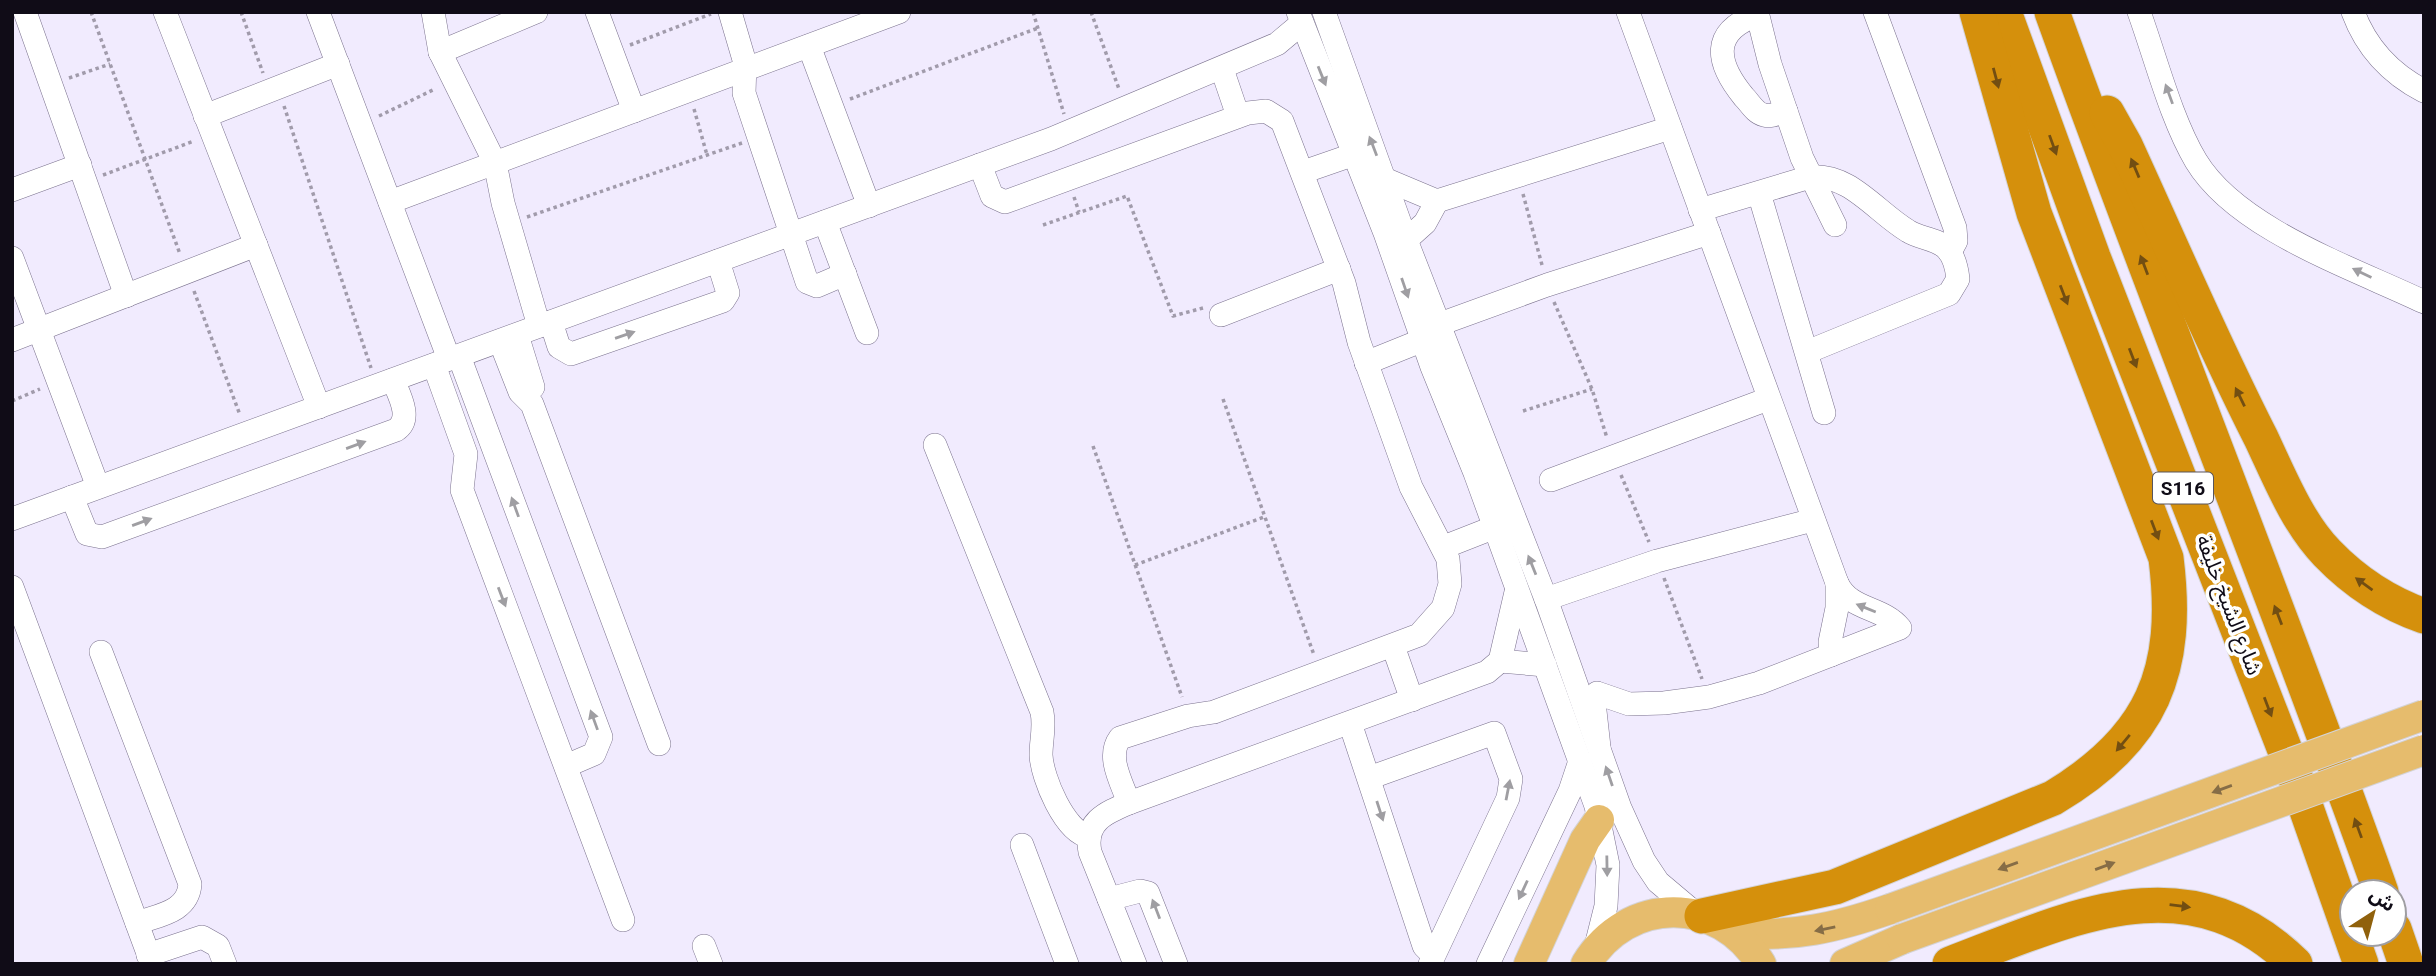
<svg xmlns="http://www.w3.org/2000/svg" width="2436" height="976" font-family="Roboto,'Noto Sans Arabic',sans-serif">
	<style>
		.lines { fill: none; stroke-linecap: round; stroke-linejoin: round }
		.minor-casing { stroke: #7b728e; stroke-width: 24 }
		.major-casing { stroke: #d4d3d5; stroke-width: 32 }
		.highway-casing { stroke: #d4d3d5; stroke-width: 37 }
		.path { stroke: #a19bab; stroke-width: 3.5; stroke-dasharray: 3.5 3.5; stroke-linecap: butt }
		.minor { stroke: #fff; stroke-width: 23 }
		.major { stroke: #e6bc6d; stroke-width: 30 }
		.highway { stroke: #d5900c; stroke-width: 35 }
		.major-bridge-casing { stroke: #d4d3d5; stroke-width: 32; stroke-linecap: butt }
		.major-bridge { stroke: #e6bc6d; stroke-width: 30 }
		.oneway { fill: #9f9ea2 }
		.oneway2 { fill: #724e12 }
		.oneway3 { fill: #866d46 }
		.labels { text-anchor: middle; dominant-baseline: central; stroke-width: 7; stroke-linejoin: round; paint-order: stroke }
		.shield { fill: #fff; stroke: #58555d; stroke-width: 2 }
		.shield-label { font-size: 19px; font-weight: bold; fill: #100c17 }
		.street-label { font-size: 21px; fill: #100c17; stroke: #fff }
	</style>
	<rect width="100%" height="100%" fill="#f1ebfe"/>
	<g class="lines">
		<g class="minor-casing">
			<g id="minor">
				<polyline points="25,12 126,296"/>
				<polyline points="165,12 319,407"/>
				<polyline points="318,12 449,359"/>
				<polyline points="433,12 440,52 495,163 503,203 539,326"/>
				<polyline points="597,12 634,111"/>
				<polyline points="730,12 745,63 744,93 807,282 817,286 845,274"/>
				<polyline points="1298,12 1385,233 1432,367 1475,473 1596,806 1608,865 1606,906 1595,950"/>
				<polyline points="1324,12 1406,240 1546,599 1620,808 1644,861 1658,882 1696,914"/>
				<polyline points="1757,12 1770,64 1802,158 1835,225"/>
				<polyline points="1875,12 1955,228 1956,241 1950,252"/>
				<path d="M2139 12C2156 59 2171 119 2196 161 2237 229 2353 268 2424 302"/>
				<path d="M2353 12C2366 47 2391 74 2424 91"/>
				<path d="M1757 15C1710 32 1716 63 1744 97 1750 103 1755 113 1764 115 1772 117 1779 113 1786 111"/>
				<polyline points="809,46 869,206"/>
				<polyline points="440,52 536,12"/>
				<polyline points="1222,69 1238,116"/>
				<polyline points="205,116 338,64"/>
				<path d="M980 165 992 196 1005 202 1248 113 1266 111 1282 121 1344 283 1359 342 1411 487 1448 559 1450 584 1443 608 1419 635 1214 712 1188 716 1120 738C1106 757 1122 783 1129 803"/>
				<polyline points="1303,172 1355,154"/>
				<polyline points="1387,180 1437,201 1670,128"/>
				<polyline points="12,190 80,165"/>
				<polyline points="1759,193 1824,413"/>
				<polyline points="390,202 899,12"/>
				<path d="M1700 210 1810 177C1850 173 1876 212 1908 231 1920 239 1937 238 1947 249 1954 256 1957 270 1958 279L1949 294 1807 352"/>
				<polyline points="825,222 867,333"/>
				<polyline points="1396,232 1406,240 1425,223 1437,201"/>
				<polyline points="12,258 98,487"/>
				<polyline points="1221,315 1339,269"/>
				<polyline points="551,322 559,347 571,354 723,301 728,293 718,261"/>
				<polyline points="1440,324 1547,285 1709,233"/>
				<polyline points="517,335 533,387"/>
				<polyline points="12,340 256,245"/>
				<polyline points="500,341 520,392 532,404 659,744"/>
				<polyline points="459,356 601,737 594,754 566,766"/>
				<polyline points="1366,363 1423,340"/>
				<polyline points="434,365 466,454 462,490 623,920"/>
				<path d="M935 445 1042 712C1045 728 1041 740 1041 755 1042 778 1065 832 1088 836"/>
				<polyline points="1551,480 1768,399"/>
				<path d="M72 497 87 534 102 537 396 430C413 419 399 395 393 380"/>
				<polyline points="12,519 1051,139 1277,44 1302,23"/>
				<polyline points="1444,547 1495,527"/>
				<polyline points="12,587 152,964"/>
				<polyline points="1546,599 1657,561 1813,520"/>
				<polyline points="1393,646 1412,700"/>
				<path d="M101 652 190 884C188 912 159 915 137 923"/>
				<polyline points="1831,655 1830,642 1837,608 1837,583"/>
				<polyline points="1500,661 1545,665"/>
				<polyline points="1350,723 1424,946 1433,955"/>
				<path d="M1599 747 1594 702 1597 693 1629 704 1664 703 1709 697 1759 683 1900 628C1882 606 1850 611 1837 583L1628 12"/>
				<polyline points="1369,778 1494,733 1511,779 1508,798 1430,964"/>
				<polyline points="1022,845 1067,964"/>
				<polyline points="1109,899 1140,891 1148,893 1176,964"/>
				<polyline points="704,946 711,964"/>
				<polyline points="148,955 202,937 218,946 225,964"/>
				<path d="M1135 964 1090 852C1084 822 1105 813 1129 803L1487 672 1500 661 1516 592"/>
				<polyline points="1488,964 1570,791 1580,761"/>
			</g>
		</g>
		<g class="major-casing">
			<g id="major">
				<path d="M1736 933C1795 937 1835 928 1890 909"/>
				<polyline points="1529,964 1585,840 1599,820"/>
				<path d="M1586 964C1628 895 1719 895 1761 964"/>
				<polyline points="1845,964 1902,939"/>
			</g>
		</g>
		<g class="highway-casing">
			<g id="highway">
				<polyline points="2004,12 2093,257 2292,768 2361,964"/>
				<path d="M2052 12C2158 307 2276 597 2381 892"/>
				<path d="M2107 113 2125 145C2170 243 2212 342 2261 438 2279 476 2297 522 2327 553 2353 580 2387 603 2424 616"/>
				<path d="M1702 916 1835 887 2053 798C2153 738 2180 671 2166 558L2034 213 1977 12"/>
				<polyline points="2394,929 2406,964"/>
				<path d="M1950 964C2069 919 2188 858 2295 964"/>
			</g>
		</g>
		<g class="path">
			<polyline points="91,12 180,254"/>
			<polyline points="241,12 263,73"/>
			<polyline points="1033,12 1064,114"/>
			<polyline points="1091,12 1119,89"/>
			<polyline points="630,45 711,14"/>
			<polyline points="69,78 110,64"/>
			<polyline points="850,99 1038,28"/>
			<polyline points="284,106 371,368"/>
			<polyline points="694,109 707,155"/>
			<polyline points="379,116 435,89"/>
			<polyline points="103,175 194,141"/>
			<polyline points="1523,194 1542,265"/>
			<polyline points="1074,197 1079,212"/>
			<polyline points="527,217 742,143"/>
			<polyline points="1043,225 1127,196 1173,316 1203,308"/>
			<polyline points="194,291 240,415"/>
			<polyline points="1554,302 1592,389 1607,438"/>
			<polyline points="1223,399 1314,655"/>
			<polyline points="12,401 40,389"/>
			<polyline points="1523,411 1592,389"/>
			<polyline points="1093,446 1182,697"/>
			<polyline points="1621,475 1649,542"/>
			<polyline points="1135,565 1264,517"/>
			<polyline points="1664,578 1702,679"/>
		</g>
		<use href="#minor" class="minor"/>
		<use href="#major" class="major"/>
		<use href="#highway" class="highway"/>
		<g class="major-bridge-casing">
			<g id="major-bridge">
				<polyline points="1890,909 2424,715"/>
				<polyline points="1902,939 2424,750"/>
			</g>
		</g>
		<use href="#major-bridge" class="major-bridge"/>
	</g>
	<defs><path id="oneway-solid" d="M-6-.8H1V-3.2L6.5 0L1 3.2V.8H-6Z" transform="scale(1.75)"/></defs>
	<g class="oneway">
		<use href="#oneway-solid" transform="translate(1322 76) rotate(68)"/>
		<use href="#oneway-solid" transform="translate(2169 94) rotate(-110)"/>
		<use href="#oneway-solid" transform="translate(1373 146) rotate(-111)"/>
		<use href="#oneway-solid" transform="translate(2362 273) rotate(-154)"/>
		<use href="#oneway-solid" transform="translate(1405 288) rotate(71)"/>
		<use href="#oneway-solid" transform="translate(625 335) rotate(-19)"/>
		<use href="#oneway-solid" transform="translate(356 445) rotate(-20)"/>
		<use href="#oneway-solid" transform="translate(515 507) rotate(-110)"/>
		<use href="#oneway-solid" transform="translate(142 522) rotate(-20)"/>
		<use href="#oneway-solid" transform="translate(1532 565) rotate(-112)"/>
		<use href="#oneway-solid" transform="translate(502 597) rotate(69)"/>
		<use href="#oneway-solid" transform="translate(1866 608) rotate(-158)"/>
		<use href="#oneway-solid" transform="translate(594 720) rotate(-110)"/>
		<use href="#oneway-solid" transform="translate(1609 776) rotate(-109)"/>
		<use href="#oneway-solid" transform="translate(1508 790) rotate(-79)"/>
		<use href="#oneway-solid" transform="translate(1380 811) rotate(72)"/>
		<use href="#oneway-solid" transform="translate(1607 866) rotate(89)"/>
		<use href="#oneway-solid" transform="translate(1523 890) rotate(115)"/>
		<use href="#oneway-solid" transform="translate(1156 909) rotate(-111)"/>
	</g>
	<g class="oneway2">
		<use href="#oneway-solid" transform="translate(1996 78) rotate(75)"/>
		<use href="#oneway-solid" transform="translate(2053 145) rotate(70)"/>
		<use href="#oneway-solid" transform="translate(2135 168) rotate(-113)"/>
		<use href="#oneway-solid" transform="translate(2144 265) rotate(-111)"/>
		<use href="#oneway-solid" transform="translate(2064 295) rotate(69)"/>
		<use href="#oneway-solid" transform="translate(2133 358) rotate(69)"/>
		<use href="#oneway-solid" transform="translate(2240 397) rotate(-116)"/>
		<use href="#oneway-solid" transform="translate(2155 530) rotate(69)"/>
		<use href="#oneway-solid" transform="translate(2364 584) rotate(-144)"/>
		<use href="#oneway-solid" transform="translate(2278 615) rotate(-111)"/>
		<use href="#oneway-solid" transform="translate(2268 707) rotate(69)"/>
		<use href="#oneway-solid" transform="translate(2123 743) rotate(130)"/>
		<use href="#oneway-solid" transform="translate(2358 828) rotate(-110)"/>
		<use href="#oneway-solid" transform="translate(2180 906) rotate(7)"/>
	</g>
	<g class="oneway3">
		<use href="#oneway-solid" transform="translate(2222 789) rotate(160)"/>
		<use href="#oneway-solid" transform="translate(2008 866) rotate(160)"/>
		<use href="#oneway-solid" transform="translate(2105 866) rotate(-20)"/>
		<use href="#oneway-solid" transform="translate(1825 929) rotate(168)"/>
	</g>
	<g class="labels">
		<rect class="shield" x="2153" y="472.5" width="60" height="31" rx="5"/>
		<g class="shield-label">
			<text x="2183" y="488">S116</text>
		</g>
		<g class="street-label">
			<text transform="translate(2229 605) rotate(69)">شارع الشيخ خليفة</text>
		</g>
	</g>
	<rect width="2436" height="976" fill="none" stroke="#100c17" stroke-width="28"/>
	<g transform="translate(2373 913) rotate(36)"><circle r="33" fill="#ffffff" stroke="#9f9ea2" stroke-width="2"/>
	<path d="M0-5L12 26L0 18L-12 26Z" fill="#90610c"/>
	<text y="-10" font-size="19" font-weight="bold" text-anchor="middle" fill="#100c17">ش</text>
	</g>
</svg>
